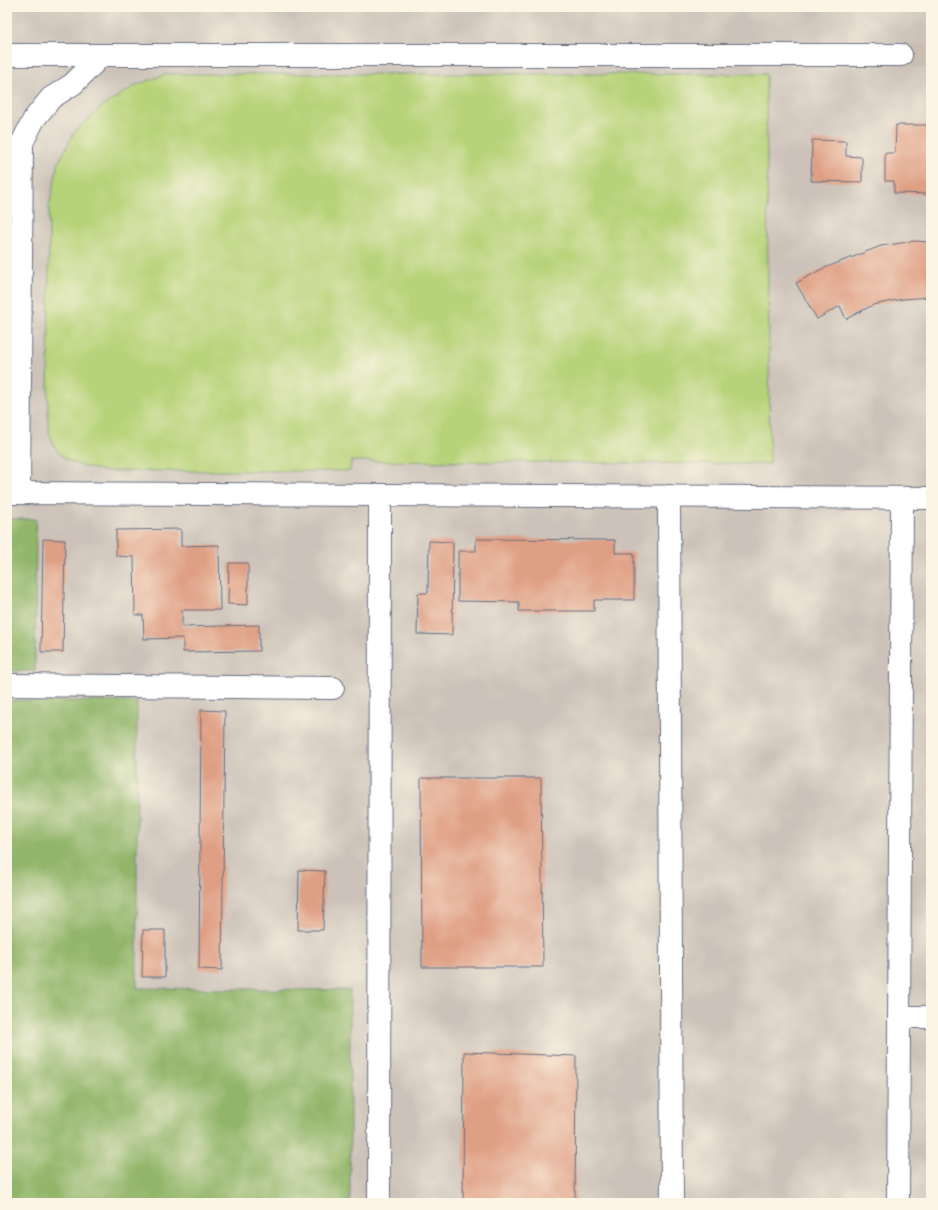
<svg xmlns="http://www.w3.org/2000/svg" width="938" height="1210" font-family="Pangolin,sans-serif">
	<style>
		.industrial { fill: #ccc2b9 }
		.green { fill: #b7d379; stroke: #69816c }
		.forest { fill: #91b569; stroke: #567264 }
		.building { fill: #df9f84 }
		.lines { fill: none; stroke-linecap: round; stroke-linejoin: round }
		.highway-tunnel { stroke: #c8bdaf; stroke-width: 22; stroke-dasharray: 22 11; stroke-linecap: butt }
		.minor-casing { stroke: #676d81; stroke-width: 24 }
		.highway-casing { stroke: #676d81; stroke-width: 24 }
		.minor { stroke: #fff; stroke-width: 22 }
		.highway { stroke: #fff; stroke-width: 22 }
	</style>
	<rect width="100%" height="100%" fill="#fcf5e5"/>
	<filter id="ink" filterUnits="userSpaceOnUse"><feTurbulence type="fractalNoise" baseFrequency=".025" numOctaves="2"/><feDisplacementMap in="SourceGraphic" scale="8" xChannelSelector="R" yChannelSelector="G"/><feConvolveMatrix kernelMatrix="1 2 1 2 8 2 1 2 1" color-interpolation-filters="sRGB"/></filter>
	<filter id="wash" filterUnits="userSpaceOnUse"><feTurbulence type="fractalNoise" baseFrequency=".012" numOctaves="4" result="noise"/><feDisplacementMap in="SourceGraphic" scale="16" xChannelSelector="R" yChannelSelector="G"/><feGaussianBlur stdDeviation="0.9" result="paint"/><feColorMatrix in="noise" values="0 0 0 0 0 0 0 0 0 0 0 0 0 0 0 0 0 1.4 0 .05"/><feComposite in="paint" operator="in"/></filter>
	<g filter="url(#wash)">
		<rect width="100%" height="100%" fill="#f3e0c3"/>
		<rect class="industrial" x="7" y="7" width="924" height="1196"/>
		<path class="green" d="M166 74H766L770 464 351 461 350 471H104C71 464 51 460 48 421L49 207 58 164 75 131 103 106 136 85Z"/>
		<g class="forest">
			<polygon points="7,519 36,519 35,671 7,671"/>
			<polygon points="7,700 137,702 137,988 350,990 350,1203 7,1203"/>
		</g>
		<g id="blocks">
			<g class="building">
				<polygon points="896,125 931,125 931,194 894,193 894,181 885,181 885,153 895,153"/>
				<polygon points="812,140 846,141 846,156 862,157 862,182 811,181"/>
				<polygon points="914,241 931,242 931,297 903,299 873,305 846,319 840,306 817,319 796,283 822,269 881,246"/>
				<polygon points="181,529 181,546 219,545 220,610 182,610 182,627 259,625 259,651 183,652 183,638 144,639 143,615 135,615 134,557 116,556 116,530"/>
				<polygon points="43,539 65,540 63,652 41,652"/>
				<polygon points="476,539 615,540 615,553 634,553 634,600 594,600 594,611 519,611 519,602 458,601 458,551 476,551"/>
				<polygon points="429,541 453,542 452,635 417,634 418,593 428,593"/>
				<polygon points="229,563 248,563 248,605 228,604"/>
				<polygon points="201,710 225,711 222,970 199,969"/>
				<polygon points="421,778 541,778 543,967 422,967"/>
				<polygon points="299,870 325,871 323,930 298,930"/>
				<polygon points="143,930 165,930 165,977 142,977"/>
				<polygon points="464,1052 576,1056 575,1203 463,1203"/>
			</g>
		</g>
	</g>
	<g filter="url(#ink)">
		<use href="#blocks" fill-opacity="0" stroke="#676d81" stroke-width="1"/>
		<g class="lines">
			<polyline class="highway-tunnel" points="901,55 931,55"/>
			<g class="minor-casing">
				<g id="minor">
					<polyline points="7,493 931,498"/>
					<polyline points="669,496 672,1203"/>
					<polyline points="7,685 333,688"/>
					<polyline points="899,1017 931,1017"/>
					<polyline points="379,1203 380,495"/>
					<polyline points="898,1203 902,498"/>
				</g>
			</g>
			<g class="highway-casing">
				<g id="highway">
					<polyline points="7,55 901,55"/>
					<polyline points="19,492 22,143 34,119 51,98 73,84 102,55"/>
				</g>
			</g>
			<use href="#minor" class="minor"/>
			<use href="#highway" class="highway"/>
		</g>
	</g>
	<rect width="938" height="1210" fill="none" stroke="#fcf5e5" stroke-width="24"/>
</svg>
